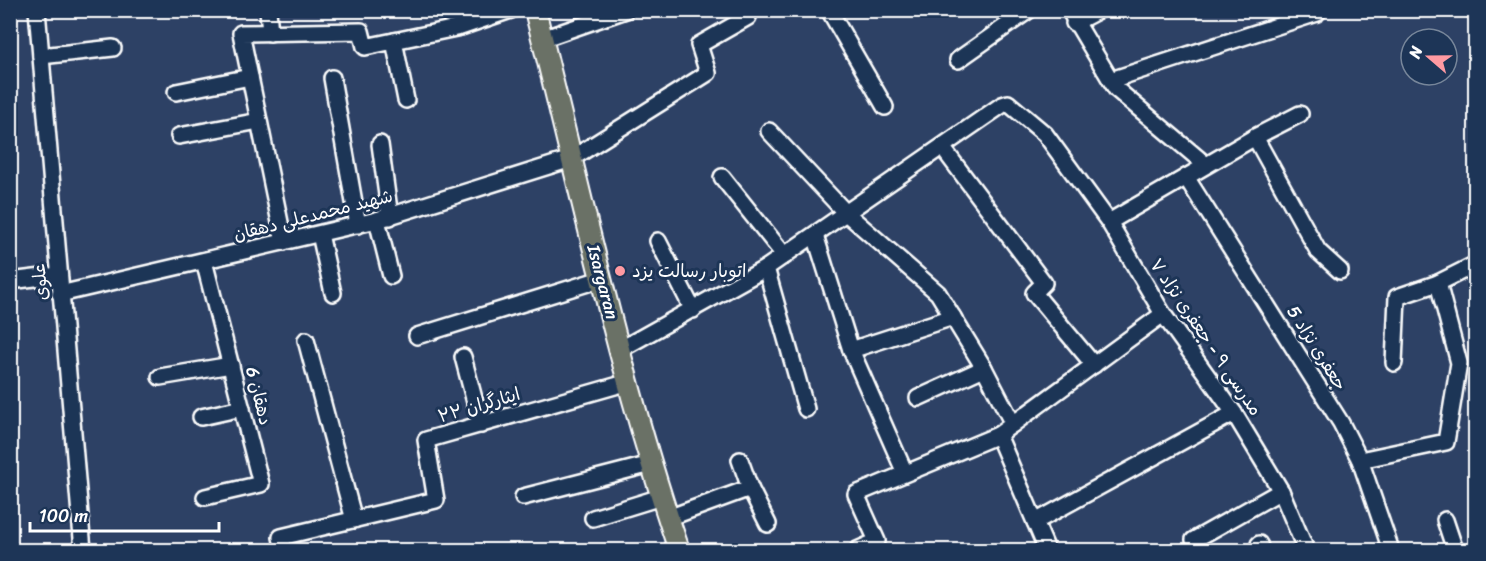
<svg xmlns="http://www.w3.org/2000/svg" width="1486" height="561" font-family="Sriracha,'Playpen Sans Arabic',sans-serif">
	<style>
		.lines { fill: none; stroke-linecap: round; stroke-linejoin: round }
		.minor-casing { stroke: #fff; stroke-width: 20 }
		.major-casing { stroke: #fff; stroke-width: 24 }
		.minor { stroke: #1d3557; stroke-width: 15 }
		.major { stroke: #6a7166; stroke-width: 20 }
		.poi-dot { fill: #ff9aa2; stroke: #1d3557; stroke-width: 2 }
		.labels { text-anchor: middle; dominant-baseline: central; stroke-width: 6; stroke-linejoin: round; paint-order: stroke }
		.street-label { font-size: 18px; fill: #fff; stroke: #1d3557 }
		.poi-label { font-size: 18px; fill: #fff; stroke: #1d3557; text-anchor: start }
	</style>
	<rect width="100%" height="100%" fill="#2d4165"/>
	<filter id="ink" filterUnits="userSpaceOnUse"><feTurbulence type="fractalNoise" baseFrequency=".0167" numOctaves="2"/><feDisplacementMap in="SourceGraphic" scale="12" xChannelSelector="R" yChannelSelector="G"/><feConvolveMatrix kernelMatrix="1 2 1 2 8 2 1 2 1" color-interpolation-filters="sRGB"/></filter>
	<g filter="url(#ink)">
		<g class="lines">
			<g class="minor-casing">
				<g id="minor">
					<polyline points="37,10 83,550"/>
					<polyline points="268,10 270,33"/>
					<polyline points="829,10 885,107"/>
					<polyline points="1069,10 1116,89 1206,165"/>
					<polyline points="1074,23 1099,10"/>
					<polyline points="542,39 626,10"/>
					<polyline points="394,41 406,100"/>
					<polyline points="41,56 113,48"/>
					<polyline points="958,60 1029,10"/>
					<polyline points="332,78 358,225"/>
					<polyline points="1111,80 1317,13"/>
					<polyline points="176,92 250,77"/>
					<polyline points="769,131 846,213 938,293 984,368 1013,424"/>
					<polyline points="179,136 259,121"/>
					<polyline points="1255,137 1318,251 1340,271"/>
					<polyline points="380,144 390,217"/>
					<polyline points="942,147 1044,283 1034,293 1094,365"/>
					<polyline points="722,177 785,256"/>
					<polyline points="1186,177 1341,423 1360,460 1391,550"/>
					<polyline points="377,220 391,276"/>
					<polyline points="1109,222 1255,137 1300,114"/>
					<polyline points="320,234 333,293"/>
					<polyline points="815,235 851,350 905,473"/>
					<polyline points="658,241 693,310"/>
					<polyline points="284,242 241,33 361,31 365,47 461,27 511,10"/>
					<polyline points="204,261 261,484 205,497"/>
					<polyline points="766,268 806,409"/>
					<polyline points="10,281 59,275"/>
					<polyline points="60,294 377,220 571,159 708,73 699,45 748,17"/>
					<polyline points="417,336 601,279"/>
					<polyline points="306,340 354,520"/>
					<polyline points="621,349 766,268 1002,105 1008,103 1045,134 1109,222 1163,314 1234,413 1281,491 1306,550"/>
					<polyline points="851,350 953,317"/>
					<polyline points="463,357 481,425"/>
					<polyline points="1394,363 1397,297 1438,283 1476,264"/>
					<polyline points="160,377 231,365"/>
					<polyline points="918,398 984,368"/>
					<polyline points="201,417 242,408"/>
					<polyline points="998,435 1047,550"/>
					<polyline points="1360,460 1446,442 1459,363 1438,283"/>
					<polyline points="750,488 768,524"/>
					<polyline points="523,497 651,464"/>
					<polyline points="593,518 661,497"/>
					<polyline points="668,518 750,488 740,460"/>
					<polyline points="1445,520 1455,550"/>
					<polyline points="1035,522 1234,413"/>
					<polyline points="1259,544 1261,550"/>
					<polyline points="284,550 281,537 436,500 426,440 629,382"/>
					<polyline points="857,550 877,541 856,494 998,435 1163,314"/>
					<polyline points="1196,550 1194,540 1281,491"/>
				</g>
			</g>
			<g class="major-casing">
				<path id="major" d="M535 10C581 191 619 374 679 550"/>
			</g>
			<use href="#minor" class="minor"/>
			<use href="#major" class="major"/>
		</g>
	</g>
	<circle class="poi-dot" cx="620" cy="271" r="6"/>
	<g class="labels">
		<g class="street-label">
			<text transform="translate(313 215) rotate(-14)">شهید محمدعلی دهقان</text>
			<text transform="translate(40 282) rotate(-95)">علوی</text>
			<text transform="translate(603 282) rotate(75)">Isargaran</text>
			<text transform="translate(1206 337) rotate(56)">مدرسی ۹ - جعفری نژاد ۷</text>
			<text transform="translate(1317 348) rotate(58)">جعفری نژاد 5</text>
			<text transform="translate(259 396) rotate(76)">دهقان 6</text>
			<text transform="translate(479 405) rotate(-16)">ایثارگران ۲۲</text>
		</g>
		<g class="poi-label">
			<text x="632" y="271">اتوبار رسالت یزد</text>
		</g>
	</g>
	<rect width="1486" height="561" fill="none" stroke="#1d3557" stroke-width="36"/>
	<rect x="18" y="18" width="1450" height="525" fill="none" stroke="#fff" stroke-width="2" filter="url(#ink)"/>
	<g transform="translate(1429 57) rotate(290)"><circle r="28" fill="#1d3557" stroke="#77869a" stroke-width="1.5"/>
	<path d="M0-4.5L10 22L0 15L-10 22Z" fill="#ff9aa2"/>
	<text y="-9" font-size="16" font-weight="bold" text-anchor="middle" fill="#ffffff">N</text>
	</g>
	<path d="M30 522v9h189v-9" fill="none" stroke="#ffffff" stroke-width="3"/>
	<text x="39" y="522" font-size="18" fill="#ffffff" stroke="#1d3557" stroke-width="4.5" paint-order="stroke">100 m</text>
</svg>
